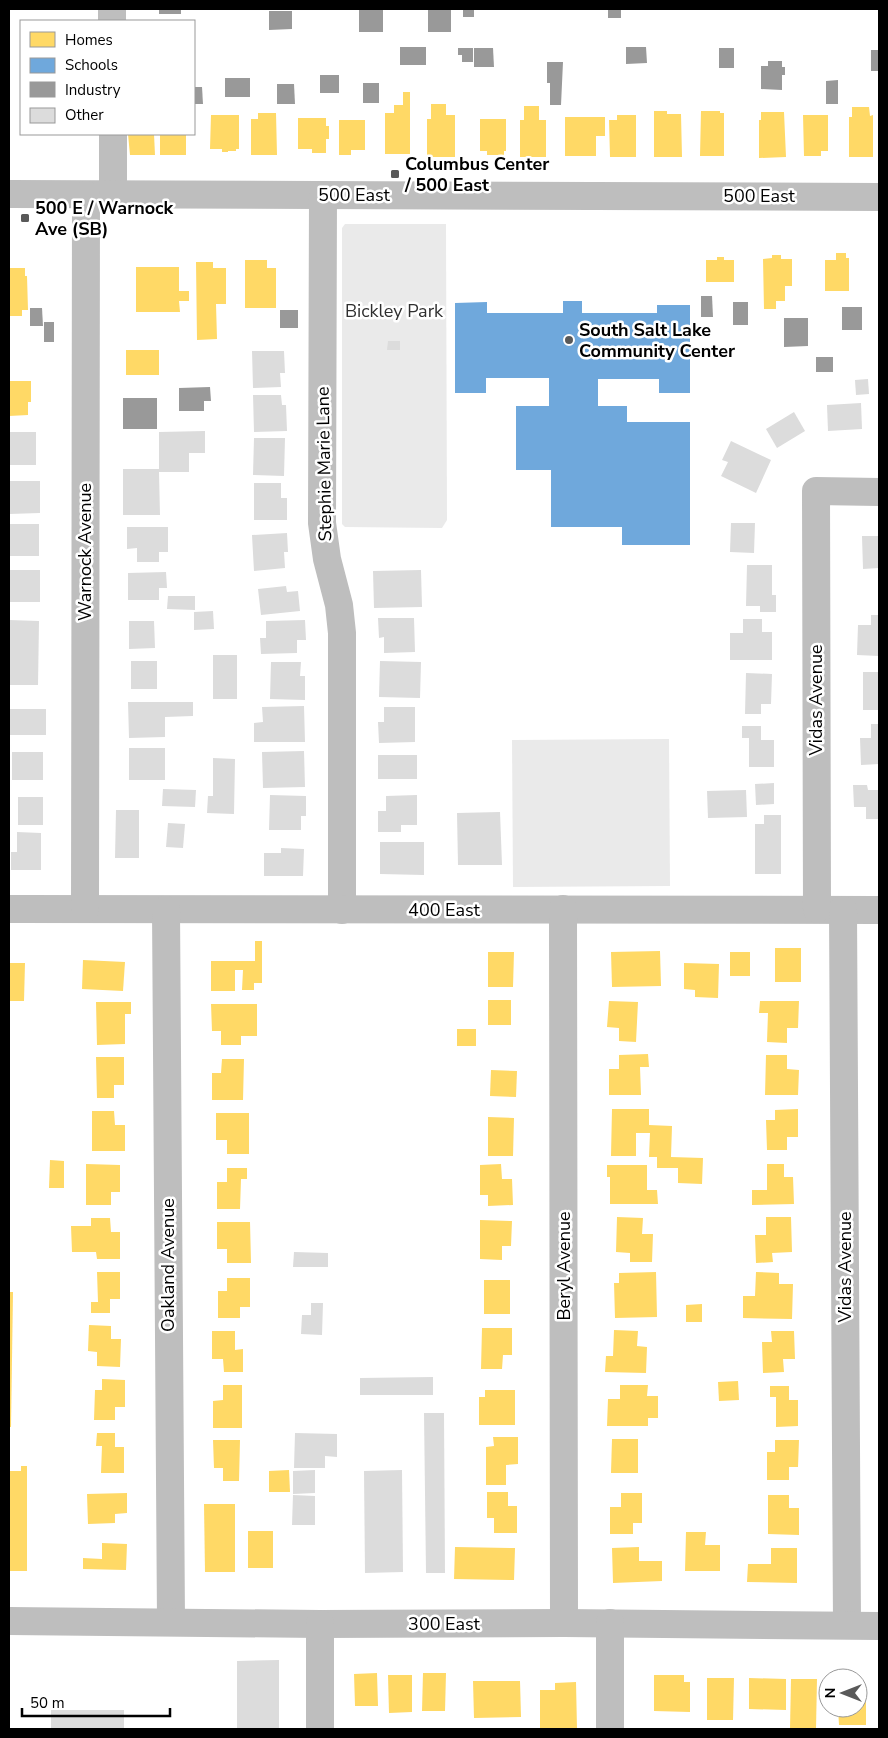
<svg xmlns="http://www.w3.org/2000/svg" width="888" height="1738" font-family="'Nunito Sans',sans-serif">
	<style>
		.green { fill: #eaeaea }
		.homes { fill: #ffd966 }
		.schools { fill: #6fa8dc }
		.industry { fill: #999 }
		.building { fill: #dcdcdc }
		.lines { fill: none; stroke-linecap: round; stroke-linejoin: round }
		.minor { stroke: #bebebe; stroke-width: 28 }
		.poi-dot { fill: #595959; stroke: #fff; stroke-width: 2 }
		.labels { text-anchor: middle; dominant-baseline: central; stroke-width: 5; stroke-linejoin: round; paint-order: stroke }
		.poi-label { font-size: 18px; font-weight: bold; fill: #000; stroke: #fff; text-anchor: start }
		.street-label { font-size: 18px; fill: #000; stroke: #fff }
		.park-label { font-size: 18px; fill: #2f2f2f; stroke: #fff }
	</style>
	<rect width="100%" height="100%" fill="#fff"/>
	<g class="green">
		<polygon points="345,224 446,224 447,520 442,528 345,527 342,524 342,228"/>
		<polygon points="669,739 670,886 513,887 512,740"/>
	</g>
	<g class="homes">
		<polygon points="403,92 410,92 410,154 385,154 385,113 394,113 394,105 403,105"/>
		<polygon points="431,104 446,104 446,115 455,115 455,157 427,157 427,119 431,119"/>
		<polygon points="524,106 539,106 539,120 546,120 546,157 520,157 520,120 524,120"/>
		<polygon points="852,107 869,107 870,116 873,115 873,157 849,157 849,117 852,117"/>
		<polygon points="654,111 667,111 667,114 681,114 682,157 654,157"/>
		<polygon points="701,111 720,111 720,113 724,113 724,156 700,156"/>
		<polygon points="761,112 784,112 786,157 759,158 759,120 761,120"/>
		<polygon points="258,113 276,113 277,155 251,155 251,119 258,119"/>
		<polygon points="211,115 239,115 239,149 236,149 236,151 228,151 228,152 222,152 222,149 210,149"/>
		<polygon points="617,115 636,115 636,157 610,157 609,120 617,120"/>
		<polygon points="803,115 828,115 828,151 821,151 821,156 804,156"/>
		<polygon points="565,117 605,117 605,136 596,136 596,156 565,156"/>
		<polygon points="298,118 326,118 326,126 329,126 329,139 326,139 326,153 312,153 312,149 298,149"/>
		<polygon points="480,119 506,119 506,151 504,151 504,155 487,155 487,151 480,151"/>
		<polygon points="339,120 365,120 365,150 351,150 351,155 339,155"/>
		<polygon points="128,134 154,134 155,155 130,155"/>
		<rect x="160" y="134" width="26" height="21"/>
		<polygon points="836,253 846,253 846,258 849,258 849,291 825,291 825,260 836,260"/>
		<polygon points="772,255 781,255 781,259 792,259 792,286 785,286 785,301 776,301 776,309 764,309 763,259 772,258"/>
		<polygon points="717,257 724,257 724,260 734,260 734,282 706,282 706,260 717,260"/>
		<polygon points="245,260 267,260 267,268 276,268 276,308 245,308"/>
		<polygon points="196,262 213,262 213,268 226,268 226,304 216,304 217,339 197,340"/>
		<polygon points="136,267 179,267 179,291 189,291 189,301 179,301 180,312 136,312"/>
		<polygon points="9,268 25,268 25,276 27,276 28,310 22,310 22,316 9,316"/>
		<rect x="126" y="350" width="33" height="25"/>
		<polygon points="9,381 31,381 31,402 28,402 28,415 9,416"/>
		<polygon points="255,941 262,941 262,983 254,983 254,990 242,990 243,970 235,970 235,991 211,991 211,961 255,961"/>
		<rect x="775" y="948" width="26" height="34"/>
		<polygon points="660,951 661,986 612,987 611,952"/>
		<polygon points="488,952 514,952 513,987 488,987"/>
		<rect x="730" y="952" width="20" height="24"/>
		<polygon points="83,960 125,962 123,991 82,989"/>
		<polygon points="9,963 25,963 24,1001 9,1001"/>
		<polygon points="684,963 719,964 718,998 695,997 695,990 684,989"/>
		<rect x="488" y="1000" width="23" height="25"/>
		<polygon points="609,1001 638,1002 636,1042 619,1041 619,1028 607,1027"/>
		<polygon points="760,1001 799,1001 798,1028 787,1028 787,1043 767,1042 768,1013 759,1013"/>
		<polygon points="96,1002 131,1002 131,1014 125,1014 125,1044 97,1045"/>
		<polygon points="211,1004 257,1004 257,1036 241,1036 241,1045 221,1045 221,1031 212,1031"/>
		<rect x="457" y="1029" width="19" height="17"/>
		<polygon points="648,1054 649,1067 640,1067 641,1095 609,1095 609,1069 619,1069 619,1055"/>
		<polygon points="766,1055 787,1055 787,1069 799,1070 798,1095 765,1095"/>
		<polygon points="96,1057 124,1057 124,1085 114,1085 114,1098 97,1098"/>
		<polygon points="222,1059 244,1059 243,1100 212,1100 212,1073 221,1073"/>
		<polygon points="491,1070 517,1071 516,1097 490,1096"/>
		<polygon points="612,1109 649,1109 649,1125 672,1126 671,1157 703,1158 702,1184 678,1183 678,1168 657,1168 657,1157 649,1157 650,1133 636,1133 636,1156 611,1156"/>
		<polygon points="798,1109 798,1137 787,1137 787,1150 767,1150 766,1120 775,1120 775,1110"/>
		<polygon points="92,1111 114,1111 115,1125 125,1125 125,1151 92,1151"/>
		<polygon points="216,1113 249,1113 249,1154 227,1154 227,1140 216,1140"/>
		<polygon points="488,1117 514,1118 513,1156 488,1156"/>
		<polygon points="50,1160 64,1161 64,1188 49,1188"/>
		<polygon points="86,1164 120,1165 120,1192 111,1192 111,1205 86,1205"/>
		<polygon points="501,1164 502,1179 512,1179 513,1205 488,1206 488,1195 480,1195 480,1165"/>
		<polygon points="767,1164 784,1164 784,1177 793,1177 794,1204 752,1205 752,1190 767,1190"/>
		<polygon points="607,1165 647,1165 647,1190 657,1190 658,1204 610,1204 610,1177 607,1177"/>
		<polygon points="227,1168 247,1168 247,1179 241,1179 240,1209 217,1209 217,1182 227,1182"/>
		<polygon points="617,1217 643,1218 642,1234 653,1234 652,1262 630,1262 630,1253 616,1252"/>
		<polygon points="766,1217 791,1217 792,1252 772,1253 773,1262 756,1263 755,1235 766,1235"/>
		<polygon points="91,1218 110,1218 111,1232 120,1232 120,1259 97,1259 96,1252 72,1252 71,1226 91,1226"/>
		<polygon points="480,1220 512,1221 511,1246 502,1246 502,1260 480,1259"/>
		<polygon points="217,1222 250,1222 251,1263 227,1263 227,1249 217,1249"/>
		<polygon points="97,1272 120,1272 120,1299 110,1299 110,1313 91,1313 91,1302 98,1302"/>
		<polygon points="656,1272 657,1317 615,1318 614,1283 619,1283 619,1273"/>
		<polygon points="756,1272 779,1273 779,1284 793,1284 792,1319 743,1318 743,1296 755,1296"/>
		<polygon points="227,1278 250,1278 250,1307 240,1307 240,1318 218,1318 218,1291 227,1291"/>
		<rect x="484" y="1280" width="26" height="34"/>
		<polygon points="9,1292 13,1292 11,1427 9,1427"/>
		<polygon points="702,1304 702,1322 686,1322 686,1305"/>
		<polygon points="89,1325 111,1326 111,1339 121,1339 120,1367 97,1366 97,1352 88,1351"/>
		<polygon points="482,1328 512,1328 512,1355 503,1355 502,1369 481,1369"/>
		<polygon points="614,1330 638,1331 637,1346 647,1347 646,1373 605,1372 606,1356 613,1356"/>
		<polygon points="212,1331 235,1331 235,1350 243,1349 243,1372 224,1372 223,1359 212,1359"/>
		<polygon points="771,1331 794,1331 795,1359 783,1359 784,1372 763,1373 762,1342 772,1342"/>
		<polygon points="102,1379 125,1380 125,1407 115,1407 115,1420 94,1420 95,1390 102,1390"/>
		<polygon points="738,1381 739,1400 719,1401 718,1382"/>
		<polygon points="223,1385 242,1385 242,1428 213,1428 213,1401 223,1400"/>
		<polygon points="620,1385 648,1385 647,1396 658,1396 658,1418 648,1418 648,1426 607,1426 608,1399 620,1399"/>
		<polygon points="770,1386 789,1386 789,1400 798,1400 798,1426 776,1427 776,1397 770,1397"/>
		<polygon points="485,1390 515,1390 515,1425 479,1425 479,1397 485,1397"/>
		<polygon points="97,1433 115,1433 115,1447 124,1447 124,1473 101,1473 102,1446 96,1446"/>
		<polygon points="493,1437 518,1437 518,1464 506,1465 506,1485 486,1485 486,1447 494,1446"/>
		<polygon points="612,1439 638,1439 638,1473 611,1473"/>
		<polygon points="213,1440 240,1440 239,1481 223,1481 223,1468 214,1468"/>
		<polygon points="775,1440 799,1440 798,1467 789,1467 789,1480 767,1480 767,1452 775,1452"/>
		<polygon points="21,1466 27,1466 27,1571 9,1571 9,1471 21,1471"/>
		<polygon points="289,1470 290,1492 269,1492 269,1471"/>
		<polygon points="487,1492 508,1492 508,1506 517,1506 517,1533 494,1533 494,1518 487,1518"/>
		<polygon points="127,1493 127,1513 115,1514 115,1523 88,1524 87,1494"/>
		<polygon points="621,1493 642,1493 642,1523 633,1523 633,1534 610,1534 610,1507 621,1507"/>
		<polygon points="768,1495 789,1495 789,1508 799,1508 799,1535 768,1534"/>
		<polygon points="204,1504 235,1504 235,1572 205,1572"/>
		<rect x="248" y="1531" width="25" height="37"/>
		<polygon points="686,1532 706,1532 705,1545 720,1545 720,1571 685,1571"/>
		<polygon points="102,1543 127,1544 126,1570 83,1569 83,1558 102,1559"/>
		<polygon points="455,1547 515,1548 514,1580 454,1579"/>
		<polygon points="639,1547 639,1561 662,1561 662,1581 613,1583 612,1548"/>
		<polygon points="771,1548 797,1548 797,1583 747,1582 748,1564 771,1564"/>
		<polygon points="377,1673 378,1706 355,1706 354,1674"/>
		<polygon points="423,1673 446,1673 445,1711 422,1711"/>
		<polygon points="388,1675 412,1675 412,1712 389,1713"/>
		<polygon points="654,1675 684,1675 684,1682 690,1682 690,1712 654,1711"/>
		<polygon points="707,1678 734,1678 733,1720 707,1720"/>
		<polygon points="749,1678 786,1679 786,1710 749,1709"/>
		<polygon points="791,1679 817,1679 816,1729 790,1729"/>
		<polygon points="473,1681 520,1681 521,1717 474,1718"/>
		<polygon points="576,1682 577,1729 540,1729 540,1690 555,1690 555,1683"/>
		<polygon points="858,1690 866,1690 866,1725 839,1725 838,1708 858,1708"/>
	</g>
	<polygon class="schools" points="563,301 582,301 582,313 657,313 657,305 690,305 690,393 659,393 659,379 598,379 598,406 627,406 627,422 690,422 690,545 622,545 622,527 551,527 551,470 516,470 516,406 549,406 549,378 486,378 486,393 455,393 455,303 487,302 487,313 563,313"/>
	<g class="industry">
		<rect x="159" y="9" width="22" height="5"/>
		<rect x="359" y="9" width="24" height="23"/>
		<rect x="428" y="9" width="23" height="23"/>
		<rect x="463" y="9" width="11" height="8"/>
		<rect x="608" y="9" width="13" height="9"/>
		<polygon points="269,11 292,11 292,29 269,30"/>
		<rect x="400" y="47" width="26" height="18"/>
		<polygon points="626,47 646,47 647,63 626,64"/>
		<polygon points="458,48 473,48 473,62 462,62 462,55 458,55"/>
		<polygon points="474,48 493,48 494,67 474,67"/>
		<rect x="719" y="48" width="15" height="20"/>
		<rect x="871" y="50" width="8" height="21"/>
		<polygon points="768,61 782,61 782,67 785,67 785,75 782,75 782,90 761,89 761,66 768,66"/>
		<polygon points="547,62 563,62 561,105 550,105 550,83 547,83"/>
		<rect x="320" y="75" width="19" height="18"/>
		<rect x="225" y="78" width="25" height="19"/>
		<polygon points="838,80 838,104 826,104 826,81"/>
		<rect x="363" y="83" width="16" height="20"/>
		<polygon points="277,84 294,84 295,104 277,104"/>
		<polygon points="194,87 202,87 203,104 194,104"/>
		<polygon points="701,296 712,296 713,317 701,317"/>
		<rect x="733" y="302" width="15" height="23"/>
		<rect x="842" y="307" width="20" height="23"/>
		<polygon points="30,308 42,308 43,326 30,326"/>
		<rect x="280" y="310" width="18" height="18"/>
		<polygon points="784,318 808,318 808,346 784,347"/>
		<rect x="44" y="322" width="10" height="20"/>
		<rect x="816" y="357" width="17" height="15"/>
		<polygon points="210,387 211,401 204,401 204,411 179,411 179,388"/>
		<rect x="123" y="398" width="34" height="31"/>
	</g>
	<g class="building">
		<polygon points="388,341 400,341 400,350 387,350"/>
		<polygon points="252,351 284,351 285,373 280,373 281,387 253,388"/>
		<polygon points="868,379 869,394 856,395 855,380"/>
		<polygon points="253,395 281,395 282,405 286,405 287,431 254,432"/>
		<polygon points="861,403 862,429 828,431 827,405"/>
		<polygon points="794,412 805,431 777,448 766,429"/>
		<polygon points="205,431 205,453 189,453 189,472 159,472 160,515 123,515 123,469 159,469 159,432"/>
		<rect x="9" y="432" width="27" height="33"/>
		<polygon points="254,438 285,438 284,476 253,475"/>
		<polygon points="731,441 771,460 756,493 721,476 728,462 722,460"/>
		<polygon points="9,481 40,481 40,513 9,514"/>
		<polygon points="254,483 281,483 281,498 287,498 287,520 254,520"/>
		<polygon points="731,523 755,523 754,553 730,552"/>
		<rect x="9" y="524" width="30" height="32"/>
		<polygon points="127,527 168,527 168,552 159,552 159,562 137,562 137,548 127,549"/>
		<polygon points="287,533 288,552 284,552 285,568 254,571 252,535"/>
		<polygon points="862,536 879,536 879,568 863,569"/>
		<polygon points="747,565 772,565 772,595 776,595 776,612 760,612 760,606 746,606"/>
		<rect x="9" y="570" width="31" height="32"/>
		<polygon points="421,570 422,607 374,608 373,571"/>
		<polygon points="166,572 167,588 159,588 159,600 128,600 128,573"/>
		<polygon points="286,586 287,592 298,591 300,611 261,615 258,589"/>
		<polygon points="168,596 195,596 195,610 167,609"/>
		<polygon points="213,611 214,629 194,630 194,612"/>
		<polygon points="871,615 879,615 879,656 857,655 858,625 871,625"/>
		<polygon points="378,618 414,618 415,652 384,653 384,637 379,638"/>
		<polygon points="743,619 762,619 762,632 772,632 772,660 730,660 730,633 743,633"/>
		<polygon points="9,620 39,621 38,685 9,685"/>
		<polygon points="305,620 306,640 297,640 297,653 261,654 260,638 266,638 266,621"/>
		<polygon points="129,621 154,621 155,648 129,649"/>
		<rect x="213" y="655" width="24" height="44"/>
		<rect x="131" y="661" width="26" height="28"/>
		<polygon points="380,661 421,662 420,698 379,697"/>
		<polygon points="271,662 301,662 300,676 305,676 305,700 270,699"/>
		<rect x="863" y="672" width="16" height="38"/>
		<polygon points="746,673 772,674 771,704 761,704 761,714 745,714"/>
		<polygon points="128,702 193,702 193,716 165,717 165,737 129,738"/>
		<polygon points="304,706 305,742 254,742 254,723 263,722 262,707"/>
		<polygon points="384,707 415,707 415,742 379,743 378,722 384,722"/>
		<rect x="9" y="709" width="37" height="26"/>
		<polygon points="871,724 879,724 879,764 861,765 860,738 871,738"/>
		<polygon points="742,726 761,726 761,740 774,740 774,767 749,767 749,738 742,738"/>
		<rect x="129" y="748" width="36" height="32"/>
		<polygon points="304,751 305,787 263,788 262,752"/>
		<rect x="12" y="752" width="31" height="28"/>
		<rect x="378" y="755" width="39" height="24"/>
		<polygon points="213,758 235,759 234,814 207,813 208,796 213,796"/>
		<polygon points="774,783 774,804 756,805 755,784"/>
		<polygon points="853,785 867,785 868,790 879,790 879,819 866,819 866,807 854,807"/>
		<polygon points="163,789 196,790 195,807 162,806"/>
		<polygon points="746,790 747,817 708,818 707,791"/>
		<polygon points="270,795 306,796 306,816 301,816 301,830 269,830"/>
		<polygon points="417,795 417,825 401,825 401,832 378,832 378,811 386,811 386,796"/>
		<rect x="18" y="797" width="25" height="28"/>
		<polygon points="116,810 139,810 139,858 115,858"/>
		<polygon points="500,812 502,865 458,865 457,813"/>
		<polygon points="764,815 781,815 781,874 755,874 755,824 764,824"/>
		<polygon points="168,823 185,824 183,848 166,847"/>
		<polygon points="17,832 41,833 41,870 11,870 11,852 17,852"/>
		<polygon points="380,842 424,842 424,875 380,874"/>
		<polygon points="281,848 304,849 303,876 264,876 264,853 281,853"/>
		<polygon points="294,1252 328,1253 328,1267 293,1267"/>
		<polygon points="311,1303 323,1303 322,1335 301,1334 302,1315 311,1315"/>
		<polygon points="433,1377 433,1395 360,1395 360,1378"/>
		<polygon points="424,1413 444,1413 445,1573 426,1573"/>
		<polygon points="295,1433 337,1434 337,1457 325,1456 325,1468 294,1468"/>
		<polygon points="315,1470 315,1493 293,1494 293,1471"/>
		<polygon points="402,1470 403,1572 365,1573 364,1471"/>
		<polygon points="293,1495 315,1496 315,1525 292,1525"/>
		<polygon points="279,1660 279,1729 237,1729 237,1661"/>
		<rect x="51" y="1710" width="73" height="19"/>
	</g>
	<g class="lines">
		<g class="minor">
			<polyline points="112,9 112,21"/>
			<polyline points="113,134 113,195"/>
			<polyline points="9,194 879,197"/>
			<polyline points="323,195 322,523 327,559 339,605 342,633 342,910"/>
			<polyline points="9,909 879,910"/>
			<polyline points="85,909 86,195"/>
			<polyline points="563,909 564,1623"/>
			<polyline points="817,909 816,491 879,492"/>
			<polyline points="166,910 171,1621"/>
			<polyline points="843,910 847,1625"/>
			<polyline points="9,1621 320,1624 564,1623 879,1626"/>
			<polyline points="610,1623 610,1729"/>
			<polyline points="320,1729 320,1624"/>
		</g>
	</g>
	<g class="poi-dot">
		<rect x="390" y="169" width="10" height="10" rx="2.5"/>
		<rect x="20" y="213" width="10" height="10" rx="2.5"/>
		<circle cx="569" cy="340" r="5"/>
	</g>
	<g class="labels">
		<g class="poi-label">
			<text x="405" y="164">Columbus Center<tspan x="405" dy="21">/ 500 East</tspan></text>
			<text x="35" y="208">500 E / Warnock<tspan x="35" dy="21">Ave (SB)</tspan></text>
			<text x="579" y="330">South Salt Lake<tspan x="579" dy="21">Community Center</tspan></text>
		</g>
		<g class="street-label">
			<text x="354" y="195">500 East</text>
			<text x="759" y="196">500 East</text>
			<text transform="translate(324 464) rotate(-91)">Stephie Marie Lane</text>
			<text transform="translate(85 552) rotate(-90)">Warnock Avenue</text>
			<text transform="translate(816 700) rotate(-90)">Vidas Avenue</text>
			<text x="444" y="910">400 East</text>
			<text transform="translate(168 1265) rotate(-90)">Oakland Avenue</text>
			<text transform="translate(564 1266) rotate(-90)">Beryl Avenue</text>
			<text transform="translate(845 1267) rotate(-90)">Vidas Avenue</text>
			<text x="444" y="1624">300 East</text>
		</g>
		<g class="park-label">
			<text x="394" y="311">Bickley Park</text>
		</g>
	</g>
	<rect width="888" height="1738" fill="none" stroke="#000000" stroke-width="20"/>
	<rect x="20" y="20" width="175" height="115" fill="#ffffff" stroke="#999999"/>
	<rect x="30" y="32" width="25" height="15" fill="#ffd966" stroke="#999999"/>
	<text x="65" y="45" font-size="15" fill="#000000">Homes</text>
	<rect x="30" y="58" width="25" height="15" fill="#6fa8dc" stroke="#999999"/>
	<text x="65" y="70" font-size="15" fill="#000000">Schools</text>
	<rect x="30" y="82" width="25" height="15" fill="#999999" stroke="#999999"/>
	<text x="65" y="95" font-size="15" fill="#000000">Industry</text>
	<rect x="30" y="108" width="25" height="15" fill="#dcdcdc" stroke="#999999"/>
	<text x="65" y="120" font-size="15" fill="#000000">Other</text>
	<g transform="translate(843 1693) rotate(270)"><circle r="24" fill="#ffffff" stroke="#999999"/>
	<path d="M0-4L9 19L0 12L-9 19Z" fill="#595959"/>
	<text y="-8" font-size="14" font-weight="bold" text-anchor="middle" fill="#000000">N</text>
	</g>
	<path d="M22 1708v8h148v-8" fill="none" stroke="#000000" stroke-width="2.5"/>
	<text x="30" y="1708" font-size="15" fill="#000000" stroke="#ffffff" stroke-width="4" paint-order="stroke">50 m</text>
</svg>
